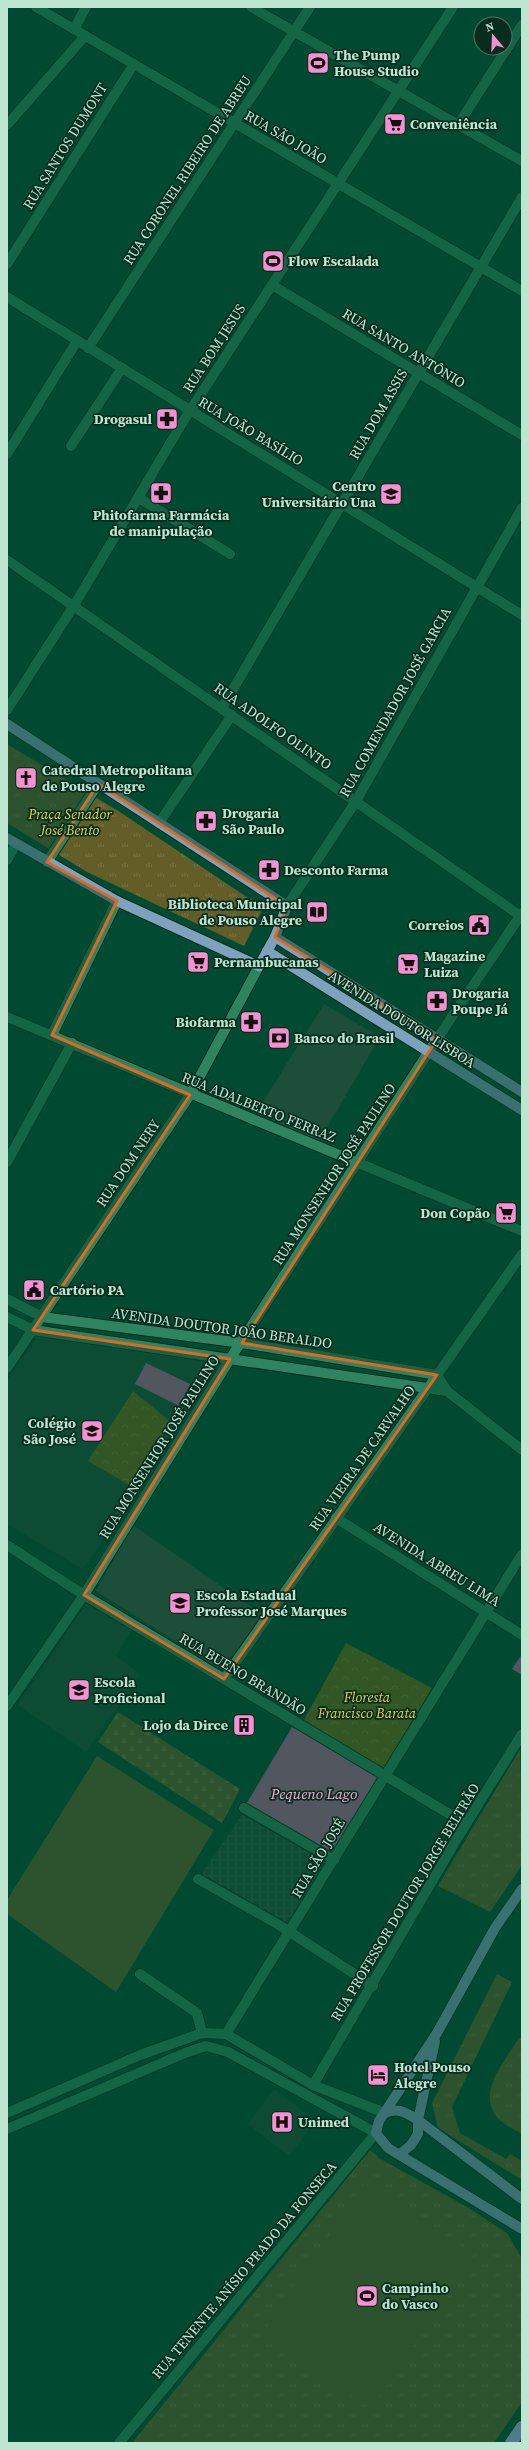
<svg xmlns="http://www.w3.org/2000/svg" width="529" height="2450" font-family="'Source Serif 4',serif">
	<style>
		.built { fill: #1c4e39 }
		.industrial { fill: url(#industrial-grid) }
		.grass { fill: url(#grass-tufts) }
		.forest { fill: url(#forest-crowns) }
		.cemetery { fill: url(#cemetery-stones) }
		.pitch { fill: #635d28 }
		.water { fill: #b56598 }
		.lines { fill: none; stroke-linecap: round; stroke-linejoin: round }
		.minor-casing { stroke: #002e1c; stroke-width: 12 }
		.major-casing { stroke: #002e1c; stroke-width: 12 }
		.highway-casing { stroke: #002e1c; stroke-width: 14 }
		.minor { stroke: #2e8461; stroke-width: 10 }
		.major { stroke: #7ea1bd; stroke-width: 10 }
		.highway { stroke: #b3b5fa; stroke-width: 12 }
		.marked { fill: none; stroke: #e46720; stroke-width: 3; stroke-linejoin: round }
		.labels { text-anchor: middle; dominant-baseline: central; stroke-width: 3.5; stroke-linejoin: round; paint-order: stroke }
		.poi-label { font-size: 14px; font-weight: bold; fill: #bee5d1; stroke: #082c1e; text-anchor: start }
		.street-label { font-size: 14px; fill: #bee5d1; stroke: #082c1e }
		.park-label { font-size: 14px; font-style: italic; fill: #e4d44e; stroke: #082c1e }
		.water-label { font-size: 15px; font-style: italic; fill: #ffa7dd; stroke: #082c1e }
	</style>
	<defs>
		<pattern id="industrial-grid" width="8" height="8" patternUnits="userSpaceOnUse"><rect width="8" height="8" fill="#1c4e39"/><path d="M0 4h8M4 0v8" fill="none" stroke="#3b6755"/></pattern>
		<pattern id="grass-tufts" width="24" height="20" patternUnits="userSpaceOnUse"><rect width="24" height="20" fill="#635d28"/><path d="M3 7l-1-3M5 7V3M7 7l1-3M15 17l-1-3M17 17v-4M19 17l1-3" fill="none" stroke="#787446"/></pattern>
		<pattern id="forest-crowns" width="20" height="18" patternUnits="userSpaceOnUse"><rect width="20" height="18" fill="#706716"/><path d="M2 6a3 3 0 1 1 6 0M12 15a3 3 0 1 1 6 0" fill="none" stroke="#837d37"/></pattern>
		<pattern id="cemetery-stones" width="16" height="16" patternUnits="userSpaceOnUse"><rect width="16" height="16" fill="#635d28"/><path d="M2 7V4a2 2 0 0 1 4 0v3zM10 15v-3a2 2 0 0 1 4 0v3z" fill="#787446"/></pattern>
	</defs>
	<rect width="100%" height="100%" fill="#004b31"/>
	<g class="built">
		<polygon points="324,1004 380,1037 319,1141 256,1113"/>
		<polygon points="39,1335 58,1339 216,1361 219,1368 160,1458 83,1569 7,1524 7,1381"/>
		<polygon points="133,1525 263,1615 221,1670 96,1591"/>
		<polygon points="88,1602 132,1630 116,1656 140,1674 86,1752 18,1705"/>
		<polygon points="274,2089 316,2121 289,2156 248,2124"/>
	</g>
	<polygon class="industrial" points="242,1815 326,1862 290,1932 198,1879"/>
	<g class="grass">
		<polygon points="7,744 120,812 263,908 244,946 87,872 7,823"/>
		<polygon points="520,1749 522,1865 490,1912 438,1886"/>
		<polygon points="497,1974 512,1982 452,2107 460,2133 506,2159 510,2154 522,2161 522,2180 438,2128 432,2103"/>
		<path d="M519 2038H522V2134C514 2129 502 2124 496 2116 477 2091 506 2060 519 2038Z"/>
		<polygon points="370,2150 379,2158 467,2207 507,2233 522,2259 522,2402 494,2443 132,2443"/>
	</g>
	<g class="forest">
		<polygon points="133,1391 171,1422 131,1486 88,1461"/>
		<polygon points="346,1643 432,1688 384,1770 304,1720"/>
	</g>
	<polygon class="cemetery" points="118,1712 240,1789 222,1823 98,1742"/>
	<g class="pitch">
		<polygon points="97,1756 214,1830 116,1992 7,1914 7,1900"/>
		<polygon points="365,2184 474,2254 371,2408 260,2337"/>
	</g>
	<g class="water">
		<polygon points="146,1363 190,1384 179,1406 135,1384"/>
		<polygon points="522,1654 522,1675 512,1669"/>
		<polygon points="292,1727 385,1776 334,1860 244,1808"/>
	</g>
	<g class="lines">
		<g class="minor-casing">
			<g id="minor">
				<polyline points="36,7 522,291"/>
				<polyline points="251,7 522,161"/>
				<polyline points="74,29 86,7"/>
				<polyline points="7,125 85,36"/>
				<polyline points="458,125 522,25"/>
				<polyline points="7,264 134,64"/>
				<polyline points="272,285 522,435"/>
				<polyline points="7,297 522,615"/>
				<polyline points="88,348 310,7"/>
				<polyline points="71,446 122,368"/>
				<polyline points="7,454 77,341"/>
				<polyline points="139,498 230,554"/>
				<polyline points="7,560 522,917"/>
				<polyline points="222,708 522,197"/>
				<polyline points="7,710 73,607 184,420 453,7"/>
				<polyline points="159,823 232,715"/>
				<polyline points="7,860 16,844"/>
				<polyline points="47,862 98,784"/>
				<polyline points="287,906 356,801 522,508"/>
				<polyline points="7,1017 522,1231"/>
				<polyline points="52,1035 117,901"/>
				<polyline points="7,1162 72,1043"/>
				<polyline points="7,1299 42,1317 242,1343 437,1375"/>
				<polyline points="7,1317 33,1330 447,1391"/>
				<polyline points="7,1368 190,1095 259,966"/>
				<polyline points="437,1375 447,1391 522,1450"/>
				<polyline points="336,1518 522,1635"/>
				<polyline points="7,1545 84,1595 466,1824"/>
				<polyline points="224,1679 522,1254"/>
				<polyline points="7,1706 84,1595 230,1359 437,1039 522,913"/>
				<polyline points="244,1808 334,1860"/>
				<polyline points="198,1879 279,1925 373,1986"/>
				<polyline points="140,1974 197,2013 202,2033"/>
				<polyline points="226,2034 522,1554"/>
				<polyline points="313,2085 458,1837 522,1734"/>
				<polyline points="7,2113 140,2055 202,2033 226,2034 313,2085 385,2113"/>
				<polyline points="7,2129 185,2053 206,2046 228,2052 376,2133 119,2443"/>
			</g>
		</g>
		<g class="major-casing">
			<g id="major">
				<polyline points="7,724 287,906 275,937 259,966 117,901 7,838"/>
				<polyline points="275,937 522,1092"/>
				<polyline points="267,951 522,1110"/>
				<polyline points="522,1889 495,1928 437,2033 379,2121 376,2133 388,2148 522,2229"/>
				<path d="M385 2113C399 2107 406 2113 418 2120L522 2199"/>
				<polyline points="400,2154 411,2145 418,2134 418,2120 435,2041"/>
			</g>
		</g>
		<g class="highway-casing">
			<polyline id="highway" points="511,2443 522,2427"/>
		</g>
		<use href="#minor" class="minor"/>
		<use href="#major" class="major"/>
		<use href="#highway" class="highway"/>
	</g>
	<path d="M0 0H529V2450H0ZM98 784 287 906 275 937 437 1039 242 1343 437 1375 224 1679 84 1595 230 1359 33 1330 190 1095 52 1035 117 901 47 862Z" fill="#004b31" fill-opacity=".55" fill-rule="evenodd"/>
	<path class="marked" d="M98 784 287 906 275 937 437 1039 242 1343 437 1375 224 1679 84 1595 230 1359 33 1330 190 1095 52 1035 117 901 47 862Z"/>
	<defs>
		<g id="stadium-square" transform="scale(1.15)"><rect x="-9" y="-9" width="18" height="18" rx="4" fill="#f690d0" stroke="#082c1e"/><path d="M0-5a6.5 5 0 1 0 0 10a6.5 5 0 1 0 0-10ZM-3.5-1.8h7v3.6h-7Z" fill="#111"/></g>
		<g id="supermarket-square" transform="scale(1.15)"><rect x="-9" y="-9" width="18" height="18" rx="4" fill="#f690d0" stroke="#082c1e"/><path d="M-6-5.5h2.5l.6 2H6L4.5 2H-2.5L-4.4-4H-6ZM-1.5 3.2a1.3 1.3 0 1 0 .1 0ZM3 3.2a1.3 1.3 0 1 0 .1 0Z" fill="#111"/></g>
		<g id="pharmacy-square" transform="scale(1.15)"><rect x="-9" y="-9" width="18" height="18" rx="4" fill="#f690d0" stroke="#082c1e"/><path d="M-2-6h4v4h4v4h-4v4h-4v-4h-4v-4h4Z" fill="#111"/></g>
		<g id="university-square" transform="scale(1.15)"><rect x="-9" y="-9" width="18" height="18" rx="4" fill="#f690d0" stroke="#082c1e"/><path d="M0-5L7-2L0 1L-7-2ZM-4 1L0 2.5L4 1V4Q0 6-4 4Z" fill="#111"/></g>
		<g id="church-square" transform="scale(1.15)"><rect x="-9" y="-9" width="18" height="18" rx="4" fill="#f690d0" stroke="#082c1e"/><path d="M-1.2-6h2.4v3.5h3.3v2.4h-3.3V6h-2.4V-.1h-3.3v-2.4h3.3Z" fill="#111"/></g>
		<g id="library-square" transform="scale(1.15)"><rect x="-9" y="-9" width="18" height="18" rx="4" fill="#f690d0" stroke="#082c1e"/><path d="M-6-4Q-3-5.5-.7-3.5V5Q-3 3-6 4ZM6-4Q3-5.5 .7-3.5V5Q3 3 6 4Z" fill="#111"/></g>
		<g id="civic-square" transform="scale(1.15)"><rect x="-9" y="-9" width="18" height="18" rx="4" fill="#f690d0" stroke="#082c1e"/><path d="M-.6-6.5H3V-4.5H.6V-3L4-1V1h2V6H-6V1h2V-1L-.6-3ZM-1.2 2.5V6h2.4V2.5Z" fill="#111"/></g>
		<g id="bank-square" transform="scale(1.15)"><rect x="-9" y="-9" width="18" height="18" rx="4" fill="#f690d0" stroke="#082c1e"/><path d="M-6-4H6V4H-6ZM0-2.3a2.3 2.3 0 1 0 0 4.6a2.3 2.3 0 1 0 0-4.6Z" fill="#111"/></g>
		<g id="school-square" transform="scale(1.15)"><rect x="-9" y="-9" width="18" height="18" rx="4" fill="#f690d0" stroke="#082c1e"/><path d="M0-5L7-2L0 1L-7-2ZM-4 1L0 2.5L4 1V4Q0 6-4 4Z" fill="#111"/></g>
		<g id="building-square" transform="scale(1.15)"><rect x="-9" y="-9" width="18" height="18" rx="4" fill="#f690d0" stroke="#082c1e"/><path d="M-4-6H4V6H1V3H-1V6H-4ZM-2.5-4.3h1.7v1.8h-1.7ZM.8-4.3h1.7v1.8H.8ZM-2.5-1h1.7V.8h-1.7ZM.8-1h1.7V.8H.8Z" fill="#111"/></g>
		<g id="hotel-square" transform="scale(1.15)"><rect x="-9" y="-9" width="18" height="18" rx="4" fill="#f690d0" stroke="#082c1e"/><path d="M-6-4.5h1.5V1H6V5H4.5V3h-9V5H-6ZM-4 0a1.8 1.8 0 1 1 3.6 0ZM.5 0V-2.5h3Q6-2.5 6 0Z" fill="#111"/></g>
		<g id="hospital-square" transform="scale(1.15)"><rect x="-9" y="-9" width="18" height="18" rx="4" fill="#f690d0" stroke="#082c1e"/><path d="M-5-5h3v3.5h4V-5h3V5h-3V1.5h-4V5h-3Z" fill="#111"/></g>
	</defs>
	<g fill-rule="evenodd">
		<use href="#stadium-square" x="318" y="63"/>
		<use href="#supermarket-square" x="395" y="124"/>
		<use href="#stadium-square" x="273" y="261"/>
		<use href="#pharmacy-square" x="167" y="419"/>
		<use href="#pharmacy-square" x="161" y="493"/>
		<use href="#university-square" x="391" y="494"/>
		<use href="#church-square" x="26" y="778"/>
		<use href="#pharmacy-square" x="206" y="821"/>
		<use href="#pharmacy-square" x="269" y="870"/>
		<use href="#library-square" x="317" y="912"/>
		<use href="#civic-square" x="479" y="925"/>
		<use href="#supermarket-square" x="198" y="962"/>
		<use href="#supermarket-square" x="408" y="964"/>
		<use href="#pharmacy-square" x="437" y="1001"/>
		<use href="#pharmacy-square" x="251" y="1022"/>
		<use href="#bank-square" x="279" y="1038"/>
		<use href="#supermarket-square" x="506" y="1213"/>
		<use href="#civic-square" x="34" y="1290"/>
		<use href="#school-square" x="92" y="1431"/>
		<use href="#school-square" x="180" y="1603"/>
		<use href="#school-square" x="79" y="1690"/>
		<use href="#building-square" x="244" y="1725"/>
		<use href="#hotel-square" x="378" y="2075"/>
		<use href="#hospital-square" x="282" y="2122"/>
		<use href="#stadium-square" x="367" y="2296"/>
	</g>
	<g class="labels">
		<g class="poi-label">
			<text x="334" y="55">The Pump<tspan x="334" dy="16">House Studio</tspan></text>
			<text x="410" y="124">Conveniência</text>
			<text x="288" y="261">Flow Escalada</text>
			<text x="152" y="419" text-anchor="end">Drogasul</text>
			<text x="376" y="486" text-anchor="end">Centro<tspan x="376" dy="16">Universitário Una</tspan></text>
			<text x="161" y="515" text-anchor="middle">Phitofarma Farmácia<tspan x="161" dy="16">de manipulação</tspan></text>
			<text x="42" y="770">Catedral Metropolitana<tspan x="42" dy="16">de Pouso Alegre</tspan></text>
			<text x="222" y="813">Drogaria<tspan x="222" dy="16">São Paulo</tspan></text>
			<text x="284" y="870">Desconto Farma</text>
			<text x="302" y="904" text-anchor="end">Biblioteca Municipal<tspan x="302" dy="16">de Pouso Alegre</tspan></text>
			<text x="464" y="925" text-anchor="end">Correios</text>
			<text x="424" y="956">Magazine<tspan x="424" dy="16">Luiza</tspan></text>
			<text x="214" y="962">Pernambucanas</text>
			<text x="452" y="993">Drogaria<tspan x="452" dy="16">Poupe Já</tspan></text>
			<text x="236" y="1022" text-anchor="end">Biofarma</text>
			<text x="294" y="1038">Banco do Brasil</text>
			<text x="490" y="1213" text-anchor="end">Don Copão</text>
			<text x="50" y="1290">Cartório PA</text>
			<text x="76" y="1423" text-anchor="end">Colégio<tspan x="76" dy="16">São José</tspan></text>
			<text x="196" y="1595">Escola Estadual<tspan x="196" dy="16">Professor José Marques</tspan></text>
			<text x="94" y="1682">Escola<tspan x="94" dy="16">Proficional</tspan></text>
			<text x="228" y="1725" text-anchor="end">Lojo da Dirce</text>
			<text x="394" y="2067">Hotel Pouso<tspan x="394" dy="16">Alegre</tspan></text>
			<text x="298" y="2122">Unimed</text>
			<text x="382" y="2288">Campinho<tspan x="382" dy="16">do Vasco</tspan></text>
		</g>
		<g class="street-label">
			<text transform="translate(286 137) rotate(30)">RUA SÃO JOÃO</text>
			<text transform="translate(65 146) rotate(-58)">RUA SANTOS DUMONT</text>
			<text transform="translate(187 170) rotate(-57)">RUA CORONEL RIBEIRO DE ABREU</text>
			<text transform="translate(214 348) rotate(-57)">RUA BOM JESUS</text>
			<text transform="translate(404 348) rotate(31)">RUA SANTO ANTÔNIO</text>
			<text transform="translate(378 414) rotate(-60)">RUA DOM ASSIS</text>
			<text transform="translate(251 431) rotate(31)">RUA JOÃO BASÍLIO</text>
			<text transform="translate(395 702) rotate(-61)">RUA COMENDADOR JOSÉ GARCIA</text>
			<text transform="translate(273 726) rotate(35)">RUA ADOLFO OLINTO</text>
			<text transform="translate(402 1019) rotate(32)">AVENIDA DOUTOR LISBOA</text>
			<text transform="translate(259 1107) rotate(22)">RUA ADALBERTO FERRAZ</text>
			<text transform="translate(128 1163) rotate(-56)">RUA DOM NERY</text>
			<text transform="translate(334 1174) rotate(-57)">RUA MONSENHOR JOSÉ PAULINO</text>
			<text transform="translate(222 1328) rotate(8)">AVENIDA DOUTOR JOÃO BERALDO</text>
			<text transform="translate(159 1447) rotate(-58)">RUA MONSENHOR JOSÉ PAULINO</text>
			<text transform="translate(362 1458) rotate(-55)">RUA VIEIRA DE CARVALHO</text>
			<text transform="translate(437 1564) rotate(32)">AVENIDA ABREU LIMA</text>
			<text transform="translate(243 1674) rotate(31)">RUA BUENO BRANDÃO</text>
			<text transform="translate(318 1858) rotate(-59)">RUA SÃO JOSÉ</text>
			<text transform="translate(405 1902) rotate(-59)">RUA PROFESSOR DOUTOR JORGE BELTRÃO</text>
			<text transform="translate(244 2270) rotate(-50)">RUA TENENTE ANÍSIO PRADO DA FONSECA</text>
		</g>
		<g class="park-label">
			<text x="70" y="814">Praça Senador<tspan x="70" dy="16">José Bento</tspan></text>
			<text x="367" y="1697">Floresta<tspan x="367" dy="16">Francisco Barata</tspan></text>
		</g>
		<g class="water-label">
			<text x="314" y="1793">Pequeno Lago</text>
		</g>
	</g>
	<rect width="529" height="2450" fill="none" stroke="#bee5d1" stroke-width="16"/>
	<g transform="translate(493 36) rotate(341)"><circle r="19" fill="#082c1e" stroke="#517666"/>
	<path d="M0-3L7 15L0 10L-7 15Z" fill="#f690d0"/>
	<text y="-6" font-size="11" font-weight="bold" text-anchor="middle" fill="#bee5d1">N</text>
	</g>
</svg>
